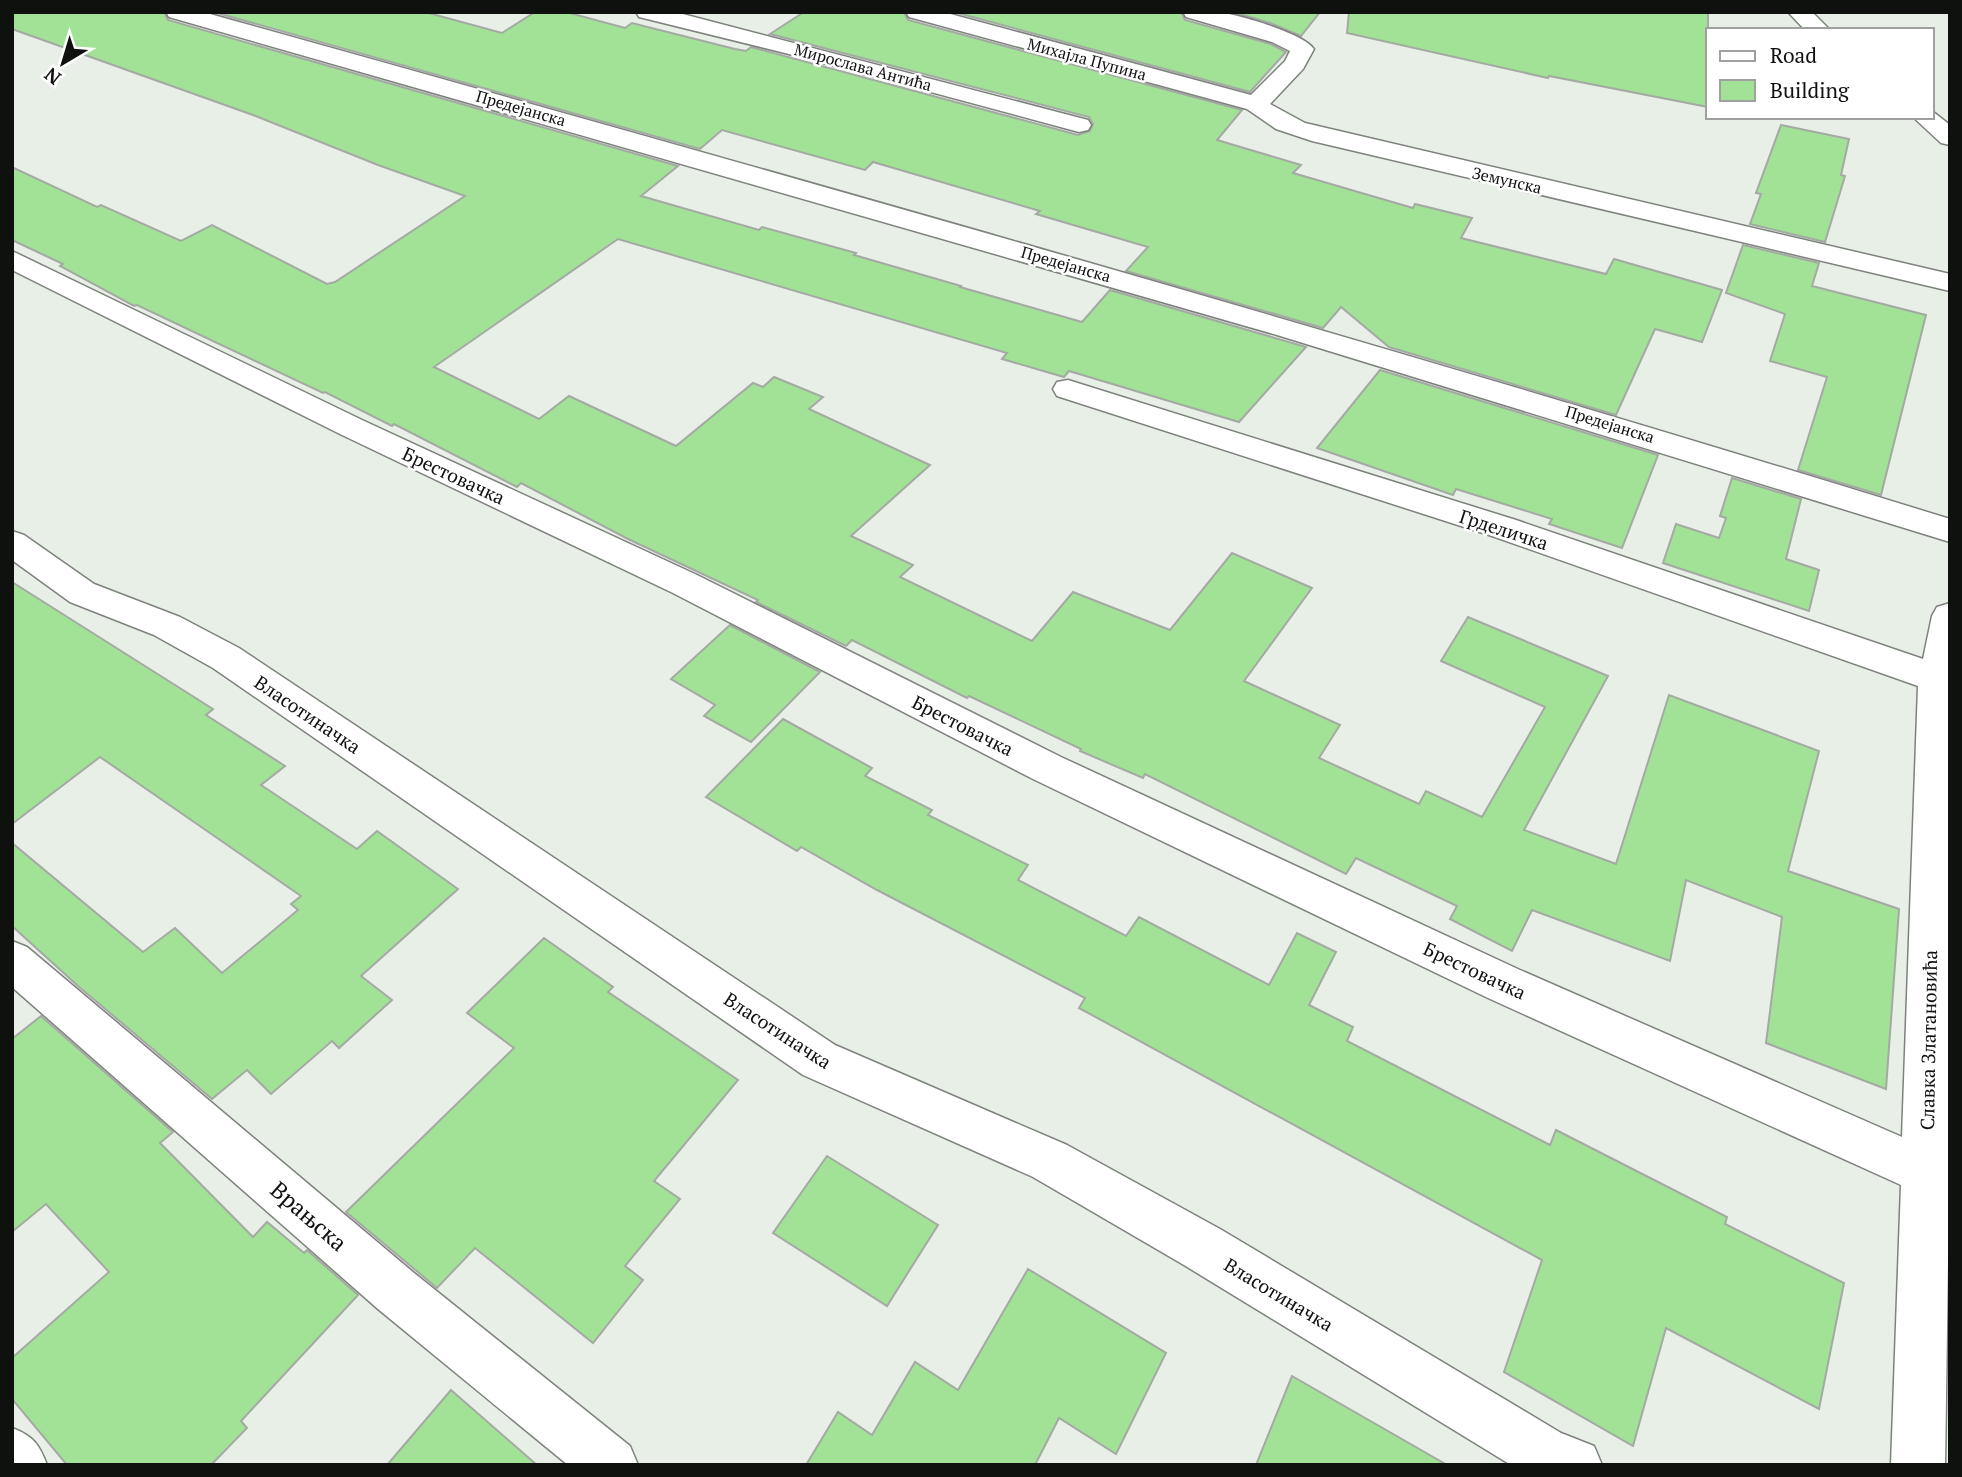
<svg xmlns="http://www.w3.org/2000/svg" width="1962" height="1477" font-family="'PT Serif',serif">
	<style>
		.building { fill: #a1e296; stroke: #a4aaa3; stroke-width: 2 }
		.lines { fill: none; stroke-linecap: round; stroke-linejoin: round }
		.street-casing { stroke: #7d837c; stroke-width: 3 }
		.street { fill: #fff; fill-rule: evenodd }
		.labels { text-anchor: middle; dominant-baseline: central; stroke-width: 5; stroke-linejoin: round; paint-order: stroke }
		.far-street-label { font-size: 16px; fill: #0f110f; stroke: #fff }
		.street-label { font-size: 19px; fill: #0f110f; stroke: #fff }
		.near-street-label { font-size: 23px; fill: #0f110f; stroke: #fff }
	</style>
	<rect width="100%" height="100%" fill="#e8efe7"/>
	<g class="building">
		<polygon points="12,12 164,12 168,20 678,166 641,196 759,230 762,227 856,253 854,255 961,286 960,287 1082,322 1110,290 1306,347 1239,422 1069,371 1064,377 1002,359 1007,353 618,239 434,367 539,419 569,396 676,446 753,383 763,387 774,377 823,397 809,409 930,465 851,536 913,565 900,577 1032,641 1073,592 1170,630 1232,553 1312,588 1244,681 1340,725 1319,758 1419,804 1426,791 1482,817 1545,707 1441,661 1468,617 1608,676 1524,830 1616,864 1669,695 1819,751 1788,871 1899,909 1886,1089 1766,1043 1782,917 1686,880 1670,961 1532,910 1512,951 1450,919 1457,906 1356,858 1346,874 1145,774 1143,778 1080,751 1081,749 969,696 967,698 852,640 846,646 756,602 758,600 628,539 521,483 517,487 394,424 392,426 325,392 323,393 137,305 134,306 60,266 63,264 12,240 12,167 97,207 101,205 181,241 212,225 327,284 335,282 465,196 378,165 253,115 12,29"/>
		<polygon points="214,12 425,12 502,33 535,12 566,12 625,28 632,23 735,49 746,51 751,47 1078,135 1090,131 1093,124 1089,117 770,34 804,12 904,12 908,20 1242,110 1217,140 1301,165 1293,173 1413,208 1415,204 1472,218 1461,238 1606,274 1614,259 1722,290 1702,342 1655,329 1616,415 1389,347 1341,307 1323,328 1126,271 1148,247 1036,214 1040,211 873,162 865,170 722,130 700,149"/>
		<polygon points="954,12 1181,12 1185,20 1271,44 1286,52 1250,92"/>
		<polygon points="1233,12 1320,12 1301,36 1270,23"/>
		<polygon points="1349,12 1708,12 1708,107 1549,76 1548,78 1347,33"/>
		<polygon points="1781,125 1849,139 1841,175 1845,176 1825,242 1750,224 1761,194 1756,193"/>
		<polygon points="1743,245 1819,263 1812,286 1926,315 1881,495 1798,470 1827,377 1770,361 1785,314 1726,293"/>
		<polygon points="1380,370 1658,455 1622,548 1549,524 1552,519 1456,489 1453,495 1317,448"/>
		<polygon points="1732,478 1801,499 1786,559 1819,570 1809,611 1663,563 1676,524 1719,538 1726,518 1720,516"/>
		<polygon points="12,582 213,709 206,715 285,766 261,785 357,849 377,831 458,889 361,976 392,1000 339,1048 332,1041 271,1094 247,1070 212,1099 78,986 12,926 12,843 143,952 175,928 222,973 298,910 291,904 301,896 100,757 12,824"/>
		<polygon points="730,625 820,672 751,742 704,716 715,705 671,679"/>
		<polygon points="783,719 872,768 865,776 932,810 928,815 1028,865 1018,880 1126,936 1139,917 1269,985 1297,933 1336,952 1309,1005 1353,1027 1347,1041 1550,1145 1556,1130 1727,1217 1725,1224 1844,1283 1819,1409 1666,1328 1633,1446 1504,1372 1542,1260 1079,1008 1085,998 877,890 801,847 797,851 706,797"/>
		<polygon points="544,938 613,987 608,992 738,1080 654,1181 680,1199 625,1266 643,1280 593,1343 475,1248 437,1288 346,1212 514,1048 467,1013"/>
		<polygon points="41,1016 173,1132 160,1143 253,1237 267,1222 304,1253 307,1250 358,1295 241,1421 247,1428 211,1465 67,1465 12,1399 12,1358 109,1272 46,1204 12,1232 12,1039"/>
		<polygon points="827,1156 938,1225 887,1306 773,1233"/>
		<polygon points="1028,1269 1166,1353 1116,1454 1059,1418 1035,1465 806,1465 838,1412 872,1435 915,1362 958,1390"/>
		<polygon points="1292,1376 1447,1465 1256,1465"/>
		<polygon points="451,1390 537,1465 387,1465"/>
	</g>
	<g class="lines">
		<g class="street-casing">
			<g id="street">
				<path d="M166 12H203C787 175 1370 340 1950 519V542L1277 335 169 17Z"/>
				<polygon points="636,12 675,12 1088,120 1091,125 1088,130 1079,132 797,56 639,17"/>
				<path d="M906 12H943L1251 95 1285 61 1290 51 1272 42 1186 17 1183 12C1194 12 1206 11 1217 12 1237 14 1303 33 1314 49L1303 69 1270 104 1305 123 1950 274V291L1312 141 1276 129 1247 109 909 17Z"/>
				<polygon points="1788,12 1812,12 1830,30 1805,30"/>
				<polygon points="1932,111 1950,125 1950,145 1941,143 1913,117 1932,117"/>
				<polygon points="12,251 362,420 697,575 1061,757 1520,970 1902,1137 1918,686 1492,536 1057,396 1053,389 1057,382 1068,380 1516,520 1923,659 1932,616 1937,607 1950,603 1950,1129 1945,1465 1891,1465 1901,1185 1488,998 1033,779 673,593 340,434 12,270"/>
				<polygon points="12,531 24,535 94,584 180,617 239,648 835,1045 1067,1145 1220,1229 1561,1433 1594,1446 1602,1465 1511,1465 1184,1265 1033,1177 803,1075 213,668 154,635 70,602 12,560"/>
				<polygon points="12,941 27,947 414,1273 630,1446 638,1465 568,1465 378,1309 12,987"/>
				<path d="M12 1428C33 1436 39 1444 47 1465H12Z"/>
			</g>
		</g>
		<use href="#street" class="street"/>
	</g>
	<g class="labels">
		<g class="far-street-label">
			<text transform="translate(1087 59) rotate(15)">Михајла Пупина</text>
			<text transform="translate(863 67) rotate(15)">Мирослава Антића</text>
			<text transform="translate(521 108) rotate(16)">Предејанска</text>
			<text transform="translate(1507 180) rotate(13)">Земунска</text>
			<text transform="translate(1066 264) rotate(16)">Предејанска</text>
			<text transform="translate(1610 424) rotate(17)">Предејанска</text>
		</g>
		<g class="street-label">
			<text transform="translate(454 475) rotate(25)">Брестовачка</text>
			<text transform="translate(1504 529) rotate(18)">Грделичка</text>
			<text transform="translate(308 714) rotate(34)">Власотиначка</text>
			<text transform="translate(963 725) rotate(27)">Брестовачка</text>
			<text transform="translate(1475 970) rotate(25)">Брестовачка</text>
			<text transform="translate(778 1030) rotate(33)">Власотиначка</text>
			<text transform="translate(1928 1040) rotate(-89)">Славка Златановића</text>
			<text transform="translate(1279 1294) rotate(31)">Власотиначка</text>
		</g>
		<g class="near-street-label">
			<text transform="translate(309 1216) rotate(41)">Врањска</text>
		</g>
	</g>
	<rect width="1962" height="1477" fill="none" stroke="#0f110f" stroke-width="28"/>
	<rect x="1706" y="28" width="228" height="91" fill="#ffffff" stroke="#9fa09f" stroke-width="2"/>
	<rect x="1720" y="51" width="35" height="10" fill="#ffffff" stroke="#9fa09f" stroke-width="2"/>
	<text x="1770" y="63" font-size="21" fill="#0f110f">Road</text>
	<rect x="1720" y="80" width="35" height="21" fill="#a1e296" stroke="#9fa09f" stroke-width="2"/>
	<text x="1770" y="98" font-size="21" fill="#0f110f">Building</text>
	<g transform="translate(63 63) rotate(218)" stroke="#ffffff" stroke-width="5" paint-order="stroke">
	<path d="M0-5L12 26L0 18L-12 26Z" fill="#0f110f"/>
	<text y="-10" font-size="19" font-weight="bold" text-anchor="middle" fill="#0f110f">N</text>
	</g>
</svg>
